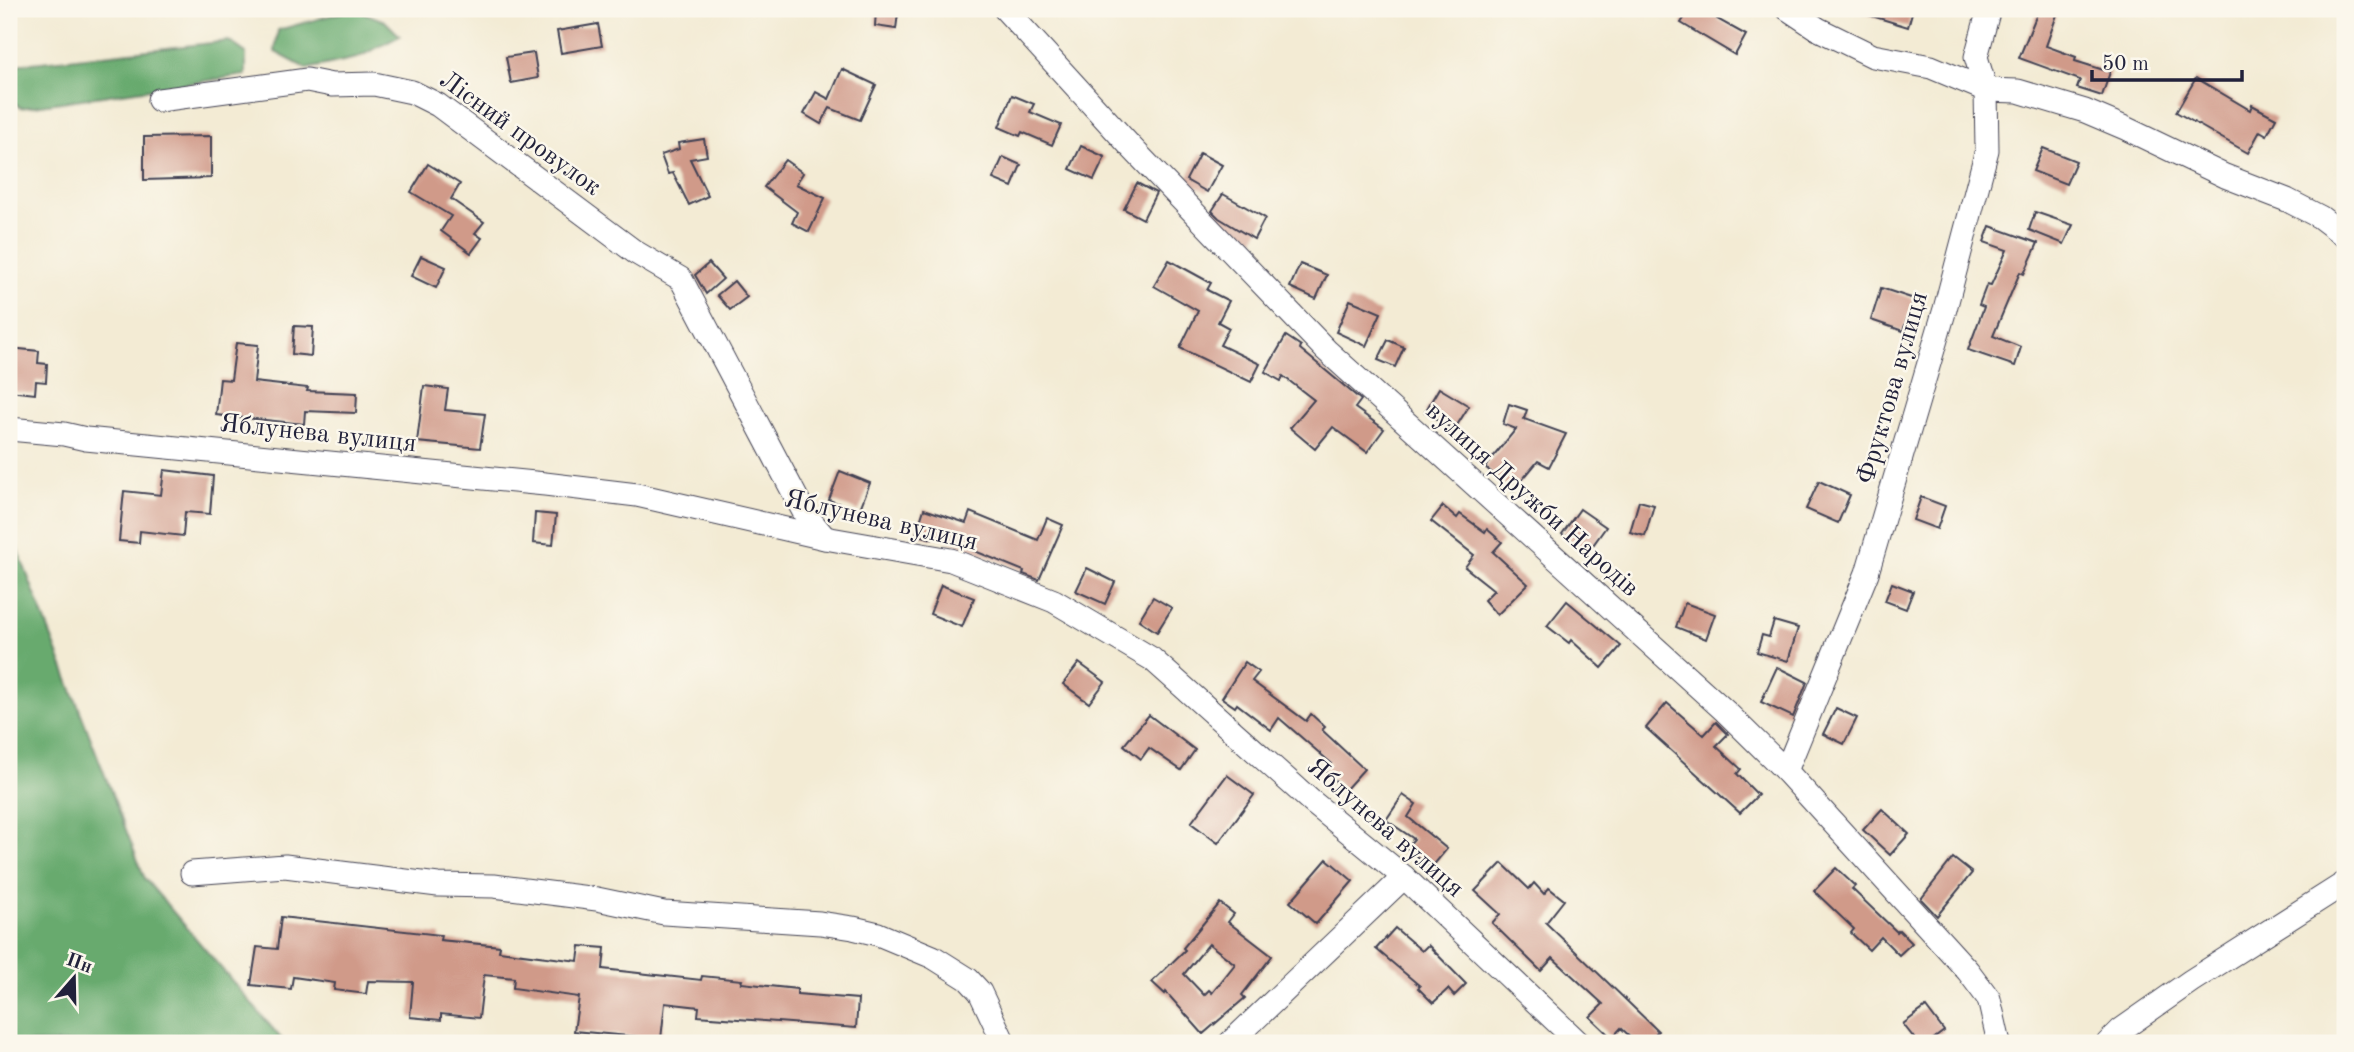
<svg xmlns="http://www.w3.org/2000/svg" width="2354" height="1052" font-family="'Old Standard TT',serif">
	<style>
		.forest { fill: #68aa6e; stroke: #456654; stroke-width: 2 }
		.building { fill: #d09a89; fill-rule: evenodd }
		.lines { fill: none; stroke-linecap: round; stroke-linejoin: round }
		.minor-casing { stroke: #414052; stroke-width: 25 }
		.minor { stroke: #fff; stroke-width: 23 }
		.labels { text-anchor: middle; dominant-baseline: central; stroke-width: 5; stroke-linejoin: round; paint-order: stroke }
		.street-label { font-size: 26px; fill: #22223b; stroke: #fbf7ec }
	</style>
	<rect width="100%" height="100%" fill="#fbf7ec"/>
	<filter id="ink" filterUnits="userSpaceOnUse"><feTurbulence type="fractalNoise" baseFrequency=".0143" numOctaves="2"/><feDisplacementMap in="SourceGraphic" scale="14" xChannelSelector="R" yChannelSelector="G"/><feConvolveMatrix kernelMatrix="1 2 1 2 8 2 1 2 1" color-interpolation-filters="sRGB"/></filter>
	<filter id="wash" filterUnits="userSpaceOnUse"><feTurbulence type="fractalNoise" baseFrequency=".00686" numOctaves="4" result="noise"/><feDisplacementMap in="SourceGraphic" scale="28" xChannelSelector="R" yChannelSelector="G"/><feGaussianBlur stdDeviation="1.57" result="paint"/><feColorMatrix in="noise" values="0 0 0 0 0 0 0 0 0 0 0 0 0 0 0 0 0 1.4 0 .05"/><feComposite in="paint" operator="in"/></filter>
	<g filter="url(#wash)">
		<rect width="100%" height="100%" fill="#f3ebd4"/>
		<g class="forest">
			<polygon points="354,9 385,21 400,36 357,58 307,69 275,52 278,30"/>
			<polygon points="229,41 246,53 246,75 21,108 9,98 9,58 14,65"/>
			<polygon points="9,527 145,879 285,1043 9,1043"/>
		</g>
		<g id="blocks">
			<g class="building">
				<polygon points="1690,9 1723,9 1717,19 1746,35 1735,55 1681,23"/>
				<polygon points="1862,9 1913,9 1908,27 1862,13"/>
				<polygon points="2039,9 2059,9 2046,46 2076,57 2075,61 2110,72 2102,96 2077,88 2080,80 2019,58"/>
				<polygon points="876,11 898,13 896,29 875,26"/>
				<polygon points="598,24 602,46 561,53 557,31"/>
				<polygon points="534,53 538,78 511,83 506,57"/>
				<polygon points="842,69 876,85 860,120 830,108 821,124 804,114 816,92 829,99"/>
				<polygon points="2196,78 2250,110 2252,105 2276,118 2267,135 2260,131 2248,153 2176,112"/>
				<polygon points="1012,95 1034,104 1030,112 1061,125 1052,145 1022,132 1020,136 999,127"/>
				<polygon points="211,136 211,178 144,180 144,137"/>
				<polygon points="704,139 707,156 690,159 708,196 689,205 673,173 668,174 661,155 679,149 678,143"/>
				<polygon points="1081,146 1105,157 1094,180 1070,169"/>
				<polygon points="2043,148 2076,161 2066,184 2033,171"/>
				<polygon points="1200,153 1222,165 1207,192 1186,180"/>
				<polygon points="1003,157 1021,165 1012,187 993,179"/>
				<polygon points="785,160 803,173 796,184 825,198 809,232 792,223 797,212 764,187"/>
				<polygon points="428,164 460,184 451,199 484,222 475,233 482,238 471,253 441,231 451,216 411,192"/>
				<polygon points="1137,183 1156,193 1143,219 1124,209"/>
				<polygon points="1223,194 1265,218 1254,239 1219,218 1212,211"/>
				<polygon points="2035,212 2073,225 2064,244 2029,230"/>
				<polygon points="1990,226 2038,243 2024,274 2020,272 1993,336 2021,347 2015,366 1968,350 1984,307 1979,305 1987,284 1991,285 2007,250 1984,242"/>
				<polygon points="421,256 446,267 436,288 411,276"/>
				<polygon points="1169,260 1211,283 1207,290 1229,301 1218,322 1229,328 1220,345 1260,364 1251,382 1180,348 1198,311 1154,286"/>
				<polygon points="709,263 723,279 706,294 695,275"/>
				<polygon points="1300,264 1327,275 1316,299 1290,287"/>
				<polygon points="734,281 747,297 730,310 717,295"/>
				<polygon points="1881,288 1914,299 1903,331 1871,320"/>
				<polygon points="1350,300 1381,313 1366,346 1336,332"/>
				<polygon points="294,326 313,327 311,356 292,354"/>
				<polygon points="1286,336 1301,346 1300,349 1361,400 1355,408 1384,429 1367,452 1333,427 1315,449 1290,428 1314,400 1283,376 1281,381 1265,372"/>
				<polygon points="1388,340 1404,347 1395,367 1378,360"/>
				<polygon points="236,343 258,345 254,382 308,388 307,391 357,393 356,413 305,411 304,424 216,415 220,379 231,380"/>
				<polygon points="9,348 39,351 38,363 47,364 46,382 36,381 35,394 9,391"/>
				<polygon points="424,386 448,389 445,410 485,414 480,448 417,442"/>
				<polygon points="1439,388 1469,406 1454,430 1425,412"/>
				<polygon points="1509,404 1527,410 1524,419 1566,434 1549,467 1538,461 1513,491 1485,467 1516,429 1503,424"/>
				<polygon points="164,470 213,476 210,514 185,512 183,536 140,531 139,543 119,541 124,491 161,495"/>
				<polygon points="840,471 870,483 859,511 829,500"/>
				<polygon points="1819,481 1850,495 1838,523 1806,509"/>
				<polygon points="1921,497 1945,506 1937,529 1913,520"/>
				<polygon points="1639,501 1654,505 1645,536 1630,532"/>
				<polygon points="1443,506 1457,518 1460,514 1485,532 1487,529 1502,542 1493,552 1528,584 1497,615 1484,600 1494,590 1465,567 1474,555 1431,521"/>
				<polygon points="924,509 966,523 970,512 1038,540 1047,518 1063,525 1039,580 1023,574 1024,571 933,534 932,539 916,534"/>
				<polygon points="1580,509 1606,527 1588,552 1562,534"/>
				<polygon points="535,513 556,515 553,545 533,543"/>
				<polygon points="1087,568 1115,582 1105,604 1076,591"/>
				<polygon points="1892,583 1913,591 1906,609 1885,601"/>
				<polygon points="941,585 974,598 962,627 930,614"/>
				<polygon points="1153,597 1172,608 1157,632 1139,620"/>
				<polygon points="1567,601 1621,646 1602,668 1571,640 1569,643 1547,626"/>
				<polygon points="1685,603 1715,614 1706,639 1676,627"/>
				<polygon points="1774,621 1798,628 1788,661 1757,652 1762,635 1769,637"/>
				<polygon points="1245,662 1259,672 1252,681 1306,721 1311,714 1325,727 1322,730 1364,769 1345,790 1324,770 1331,763 1279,718 1271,730 1237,704 1235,707 1222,698"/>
				<polygon points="1079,663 1105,682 1089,703 1063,684"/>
				<polygon points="1777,667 1807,682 1793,717 1761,702"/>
				<polygon points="1667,703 1704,735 1716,722 1728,734 1716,746 1741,769 1737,774 1758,795 1740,813 1646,728"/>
				<polygon points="1836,708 1857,718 1844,744 1823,734"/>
				<polygon points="1149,715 1195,750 1181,770 1149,748 1141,759 1124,745"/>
				<polygon points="1227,775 1254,795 1218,843 1191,823"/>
				<polygon points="1403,795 1416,804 1408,817 1447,849 1431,868 1406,848 1414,839 1386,820"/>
				<polygon points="1882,809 1909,834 1890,855 1863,830"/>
				<polygon points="1953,858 1972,873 1937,916 1921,899"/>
				<polygon points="1327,859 1353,881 1316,924 1290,902"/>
				<polygon points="1502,863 1529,889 1534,883 1544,894 1549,888 1564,900 1546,923 1658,1031 1656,1033 1666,1043 1637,1043 1621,1028 1612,1038 1590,1017 1603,1004 1553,958 1541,971 1492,923 1500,914 1475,891"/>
				<polygon points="1836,868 1855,886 1852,889 1897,932 1899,930 1912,943 1899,955 1881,937 1869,950 1851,933 1854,929 1814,891"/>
				<path d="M1220 903 1234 914 1228 922 1272 956 1242 995 1245 998 1203 1034 1166 992 1165 994 1152 982 1185 950 1183 948ZM1209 944 1235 964 1212 993 1209 990 1204 995 1184 974Z"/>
				<polygon points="281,917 441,935 440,940 500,946 499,951 578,961 580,946 605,948 603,969 701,980 702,976 742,980 741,983 797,989 797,994 858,999 856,1028 698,1016 699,1007 665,1003 661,1039 574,1031 579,997 513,988 514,978 484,975 479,1018 441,1014 441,1020 410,1017 413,982 368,981 366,994 334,990 335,983 293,977 291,989 251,985 257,947 277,949"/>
				<polygon points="1395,928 1422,951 1428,945 1466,984 1454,996 1448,989 1433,1003 1418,988 1420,986 1376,949"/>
				<polygon points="1926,1007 1944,1031 1928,1043 1918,1043 1903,1024"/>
			</g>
		</g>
	</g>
	<g filter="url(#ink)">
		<use href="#blocks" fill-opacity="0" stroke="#414052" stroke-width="2"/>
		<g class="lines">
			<g class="minor-casing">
				<g id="minor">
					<polyline points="1005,9 1131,147 1326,350 1725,711 1786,771 1968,971 1989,999 1999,1043"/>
					<polyline points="1788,9 1818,29 1873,56 1931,67 1986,90 2018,91 2085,111 2125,128 2225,176 2287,200 2320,217 2345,236"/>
					<polyline points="159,100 307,80 332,85 374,84 412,92 438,105 635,252 681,279 805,514 825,538"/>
					<polyline points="9,429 64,434 86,439 545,484 637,495 825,538 951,560 1054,601 1152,659 1311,801 1404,877 1579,1043"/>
					<polyline points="1786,771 1867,573 1945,309 1987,150 1986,90 1976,57 1989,9"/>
					<polyline points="192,873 285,866 438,885 494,886 597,899 664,913 820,923 853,928 878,934 933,957 968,979 980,992 1004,1043"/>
					<polyline points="1230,1043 1404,877"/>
					<polyline points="2108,1043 2121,1030 2191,981 2345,883"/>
				</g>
			</g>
			<use href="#minor" class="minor"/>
		</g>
	</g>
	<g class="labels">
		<g class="street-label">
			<text transform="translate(520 134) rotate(36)">Лісний провулок</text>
			<text transform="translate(1893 388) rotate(-74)">Фруктова вулиця</text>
			<text transform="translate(318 434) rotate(6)">Яблунева вулиця</text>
			<text transform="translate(1532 500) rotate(42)">вулиця Дружби Народів</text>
			<text transform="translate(881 521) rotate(13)">Яблунева вулиця</text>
			<text transform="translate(1385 828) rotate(41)">Яблунева вулиця</text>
		</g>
	</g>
	<rect width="2354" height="1052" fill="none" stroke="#fbf7ec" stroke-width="35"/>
	<g transform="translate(74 978) rotate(20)" stroke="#fbf7ec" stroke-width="5" paint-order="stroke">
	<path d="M0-5L12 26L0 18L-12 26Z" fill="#22223b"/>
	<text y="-10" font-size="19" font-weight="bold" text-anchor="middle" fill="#22223b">Пн</text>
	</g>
	<path d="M2092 70v10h150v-10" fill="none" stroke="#22223b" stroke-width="3.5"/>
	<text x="2102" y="70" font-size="21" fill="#22223b" stroke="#fbf7ec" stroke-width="5" paint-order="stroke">50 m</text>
</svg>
